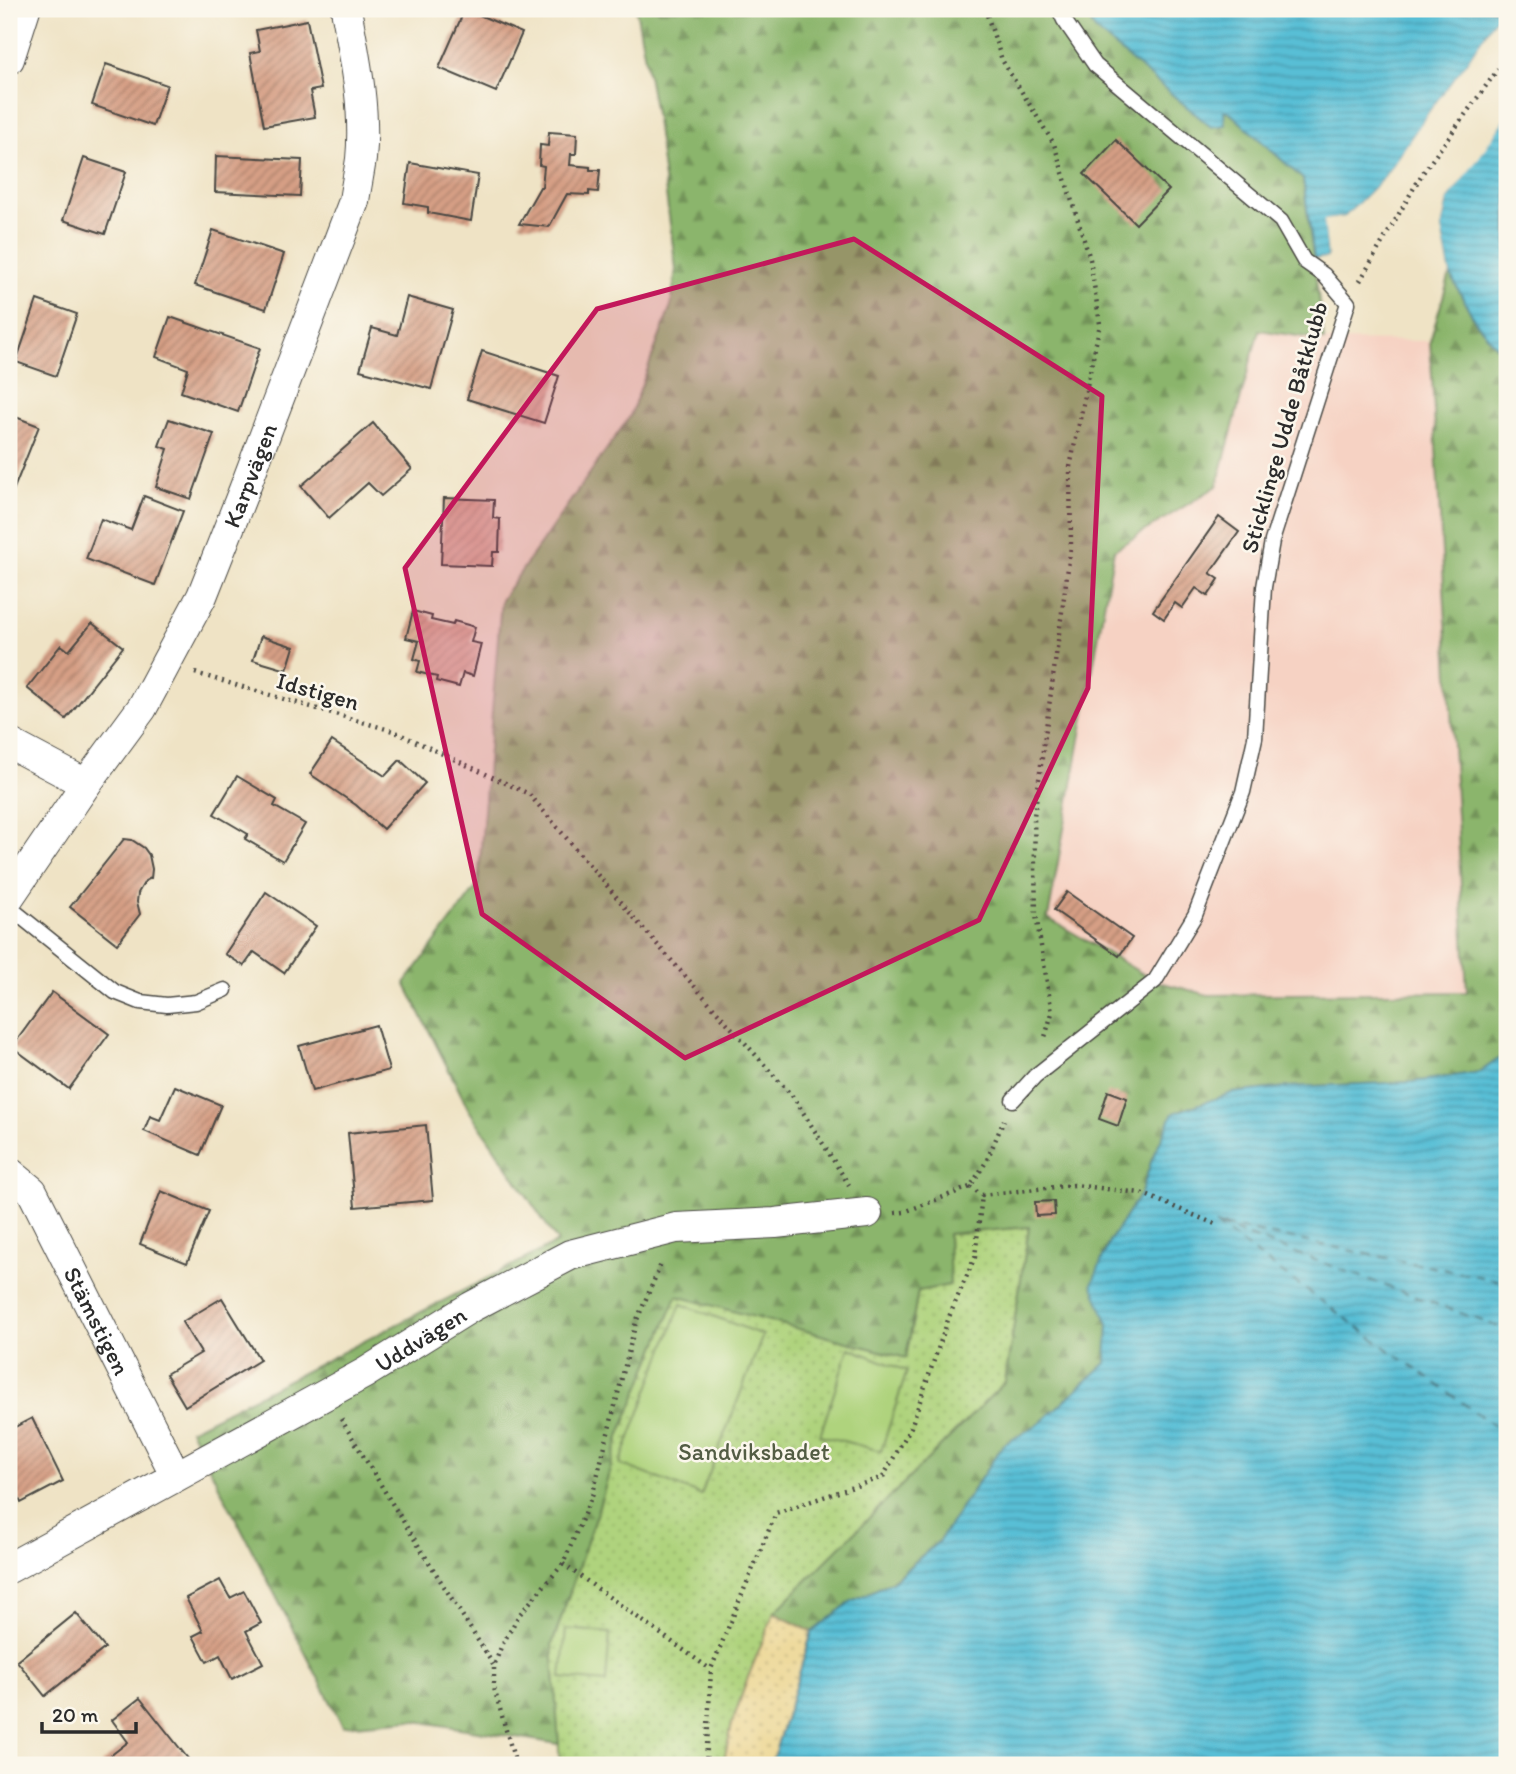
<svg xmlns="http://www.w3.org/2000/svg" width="1516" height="1774" font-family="Itim,sans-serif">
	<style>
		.built { fill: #f6d2c3 }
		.green { fill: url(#green-dots); stroke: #6d7f54; stroke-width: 2 }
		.forest { fill: url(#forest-firs); stroke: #5b704c; stroke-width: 2 }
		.sand { fill: url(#sand-dots); stroke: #8c8264; stroke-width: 2 }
		.pitch { fill: #afd37d; stroke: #6d7f54; stroke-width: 2 }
		.water { fill: url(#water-rules); stroke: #427580; stroke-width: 2 }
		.pier { fill: #efe3c5 }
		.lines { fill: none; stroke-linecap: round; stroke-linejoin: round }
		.ferry { stroke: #39575e; stroke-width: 2; stroke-dasharray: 9 7; stroke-linecap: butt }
		.building { fill: url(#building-hatch) }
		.lane-casing { stroke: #484742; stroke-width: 17 }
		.street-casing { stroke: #484742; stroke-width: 32 }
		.path { stroke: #484742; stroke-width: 4.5; stroke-dasharray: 2 5; stroke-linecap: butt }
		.lane { stroke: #fff; stroke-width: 14 }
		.street { stroke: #fff; stroke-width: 30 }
		.marked { fill: #c2185b; fill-opacity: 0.2; stroke: #c2185b; stroke-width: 5; stroke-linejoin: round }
		.labels { text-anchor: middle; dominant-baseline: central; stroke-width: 5; stroke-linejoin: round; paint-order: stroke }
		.street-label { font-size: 24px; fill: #2b2b2b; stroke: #fbf7ec }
		.park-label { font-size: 24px; fill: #535d44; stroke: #fbf7ec }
	</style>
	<defs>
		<pattern id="green-dots" width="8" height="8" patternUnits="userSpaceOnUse" patternTransform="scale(1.75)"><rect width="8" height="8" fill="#afd37d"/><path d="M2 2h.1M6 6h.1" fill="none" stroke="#97b56c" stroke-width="1.8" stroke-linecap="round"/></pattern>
		<pattern id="forest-firs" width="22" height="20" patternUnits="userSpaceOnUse" patternTransform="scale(1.75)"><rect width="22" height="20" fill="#8bb56c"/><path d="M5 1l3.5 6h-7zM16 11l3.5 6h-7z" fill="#729359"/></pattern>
		<pattern id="sand-dots" width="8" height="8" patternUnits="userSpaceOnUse" patternTransform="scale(1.75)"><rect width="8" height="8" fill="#eeda9e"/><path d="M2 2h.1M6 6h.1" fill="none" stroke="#cb8" stroke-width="1.8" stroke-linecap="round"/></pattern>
		<pattern id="water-rules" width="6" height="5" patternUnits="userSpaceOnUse" patternTransform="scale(1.75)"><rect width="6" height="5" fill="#59bfd6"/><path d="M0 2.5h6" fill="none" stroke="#4a9bae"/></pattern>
		<pattern id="building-hatch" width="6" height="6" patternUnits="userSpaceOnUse" patternTransform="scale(1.75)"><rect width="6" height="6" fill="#d69f85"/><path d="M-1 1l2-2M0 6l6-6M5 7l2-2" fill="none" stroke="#ae826d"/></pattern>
	</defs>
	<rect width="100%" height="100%" fill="#fbf7ec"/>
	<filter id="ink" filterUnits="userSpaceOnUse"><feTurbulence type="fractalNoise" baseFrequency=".0143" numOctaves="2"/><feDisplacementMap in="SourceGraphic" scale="14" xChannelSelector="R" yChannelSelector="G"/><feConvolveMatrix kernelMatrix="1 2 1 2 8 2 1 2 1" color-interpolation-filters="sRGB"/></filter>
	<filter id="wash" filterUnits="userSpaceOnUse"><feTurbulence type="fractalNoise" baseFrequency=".00686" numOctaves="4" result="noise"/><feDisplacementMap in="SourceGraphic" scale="28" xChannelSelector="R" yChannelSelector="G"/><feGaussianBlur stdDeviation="1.57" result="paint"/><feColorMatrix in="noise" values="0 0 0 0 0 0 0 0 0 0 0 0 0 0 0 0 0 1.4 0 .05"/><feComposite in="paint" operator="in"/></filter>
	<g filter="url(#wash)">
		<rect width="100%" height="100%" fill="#efe3c5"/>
		<polygon class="built" points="1259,330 1324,340 1430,341 1467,992 1208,995 1155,981 1048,918 1114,550 1217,486"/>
		<polygon class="green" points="1029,1227 1005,1382 774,1613 747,1680 732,1724 723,1765 560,1765 552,1645 603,1494 620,1434 677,1295 906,1358 918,1291 950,1285 947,1234"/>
		<polygon class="forest" points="636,9 1083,9 1095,30 1224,110 1228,111 1303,179 1324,340 1259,330 1217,486 1114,550 1048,918 1155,981 1208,995 1467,992 1430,341 1450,274 1475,321 1507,359 1507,1053 1480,1072 1413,1082 1287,1087 1232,1093 1174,1113 1152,1159 1141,1193 1109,1242 1093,1284 1108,1324 1106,1363 1040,1423 1003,1445 939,1541 891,1582 850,1602 812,1632 774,1613 1005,1382 1029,1227 948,1234 950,1285 918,1291 906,1358 677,1296 620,1434 603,1494 552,1645 559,1744 410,1720 343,1726 190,1430 558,1242 469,1110 405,983 478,885 501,600 630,416 671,306 676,269 656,119"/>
		<polygon class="sand" points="774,1613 812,1632 771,1765 723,1765 732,1724 747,1680"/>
		<g class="pitch">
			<polygon points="681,1304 763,1335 701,1495 620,1464"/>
			<polygon points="849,1348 907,1371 881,1451 820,1435"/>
			<polygon points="566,1629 610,1633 606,1682 561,1678"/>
		</g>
		<g class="water">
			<polygon points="1083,9 1502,9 1467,62 1432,108 1383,179 1345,217 1325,220 1328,258 1314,259 1303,179 1228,111 1224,111 1225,125 1211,127 1095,30"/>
			<polygon points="1507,115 1507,362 1507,359 1475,321 1450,274 1441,229 1447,200"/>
			<polygon points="1507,1053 1507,1765 771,1765 812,1632 850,1602 892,1582 939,1541 1003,1445 1040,1423 1106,1363 1108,1324 1092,1284 1109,1242 1141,1193 1152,1159 1173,1113 1232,1093 1287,1087 1413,1082 1480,1072"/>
		</g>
		<g class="pier">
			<polygon points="1502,9 1505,9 1470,64 1435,110 1386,182 1347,220 1328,223 1332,259 1329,262 1314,263 1314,259 1328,258 1324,220 1345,217 1383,179 1432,108 1467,62"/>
			<polygon points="1507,112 1507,115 1478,159 1447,200 1441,229 1450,274 1449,279 1438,229 1443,199"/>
		</g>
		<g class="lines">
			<g class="ferry">
				<polyline points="1215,1224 1507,1435"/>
				<polyline points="1219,1225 1507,1330"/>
				<polyline points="1223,1225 1507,1282"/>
			</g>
		</g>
		<g id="blocks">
			<g class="building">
				<polygon points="465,9 522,33 496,92 439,68"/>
				<polygon points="307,20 321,89 310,91 315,117 264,126 250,53 260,51 256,30"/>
				<polygon points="106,64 167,85 153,126 92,105"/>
				<polygon points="549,132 577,134 576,154 571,154 570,165 590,167 590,170 600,170 598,192 589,191 589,195 567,194 549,227 519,224 540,187 542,187 544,166 539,165 540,145 548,146"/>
				<polygon points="1116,140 1169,190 1136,224 1084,174"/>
				<polygon points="216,156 302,160 300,196 215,192"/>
				<polygon points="84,158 126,172 105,234 63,220"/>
				<polygon points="410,163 478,175 471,221 428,213 428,207 404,203"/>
				<polygon points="213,230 284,254 266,309 195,285"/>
				<polygon points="407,297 453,310 431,389 360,370 372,328 397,335"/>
				<polygon points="37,300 77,314 56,376 16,362"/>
				<polygon points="170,317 260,348 238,412 181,392 188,369 156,357"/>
				<polygon points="482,351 559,376 544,423 467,399"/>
				<polygon points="13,416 39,426 13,491 9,489 9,419 11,420"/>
				<polygon points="169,419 214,434 191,499 156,487 168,449 159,446"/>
				<polygon points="373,423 412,469 381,496 368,483 329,518 301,486"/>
				<polygon points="144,496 183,511 155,585 86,559 101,519 131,530"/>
				<polygon points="444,498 494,500 493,518 500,519 499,552 493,552 492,566 441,564"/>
				<polygon points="1219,517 1239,532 1210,573 1219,579 1208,596 1196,588 1182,608 1175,603 1164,619 1153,611"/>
				<polygon points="413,611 432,616 431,620 453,625 454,621 475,627 471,642 481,644 473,676 463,673 459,687 436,681 437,677 417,672 420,661 414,659 419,641 406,638"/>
				<polygon points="92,623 123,647 66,719 27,688 61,645 69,651"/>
				<polygon points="261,636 294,647 287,670 253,660"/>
				<polygon points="332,741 385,776 400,760 425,783 383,829 356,805 310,774"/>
				<polygon points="237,776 277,800 274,806 305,824 283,861 245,839 248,834 214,814"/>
				<polygon points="124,839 132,840 144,848 149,855 152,869 151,878 145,881 138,893 137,902 140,914 117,944 70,907"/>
				<polygon points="266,892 316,926 284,973 254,952 244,966 225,954"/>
				<polygon points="1067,892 1132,938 1119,956 1054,910"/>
				<polygon points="52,992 109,1034 69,1089 12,1047"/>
				<polygon points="376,1025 389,1070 312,1091 299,1046"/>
				<polygon points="175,1086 221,1105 200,1155 144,1131 150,1116 160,1120"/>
				<polygon points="1108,1091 1127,1098 1118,1126 1099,1119"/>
				<polygon points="426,1125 433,1200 355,1207 348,1133"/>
				<polygon points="161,1191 209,1211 187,1263 140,1244"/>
				<polygon points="1054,1201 1055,1215 1036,1216 1035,1202"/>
				<polygon points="222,1298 260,1360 185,1406 166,1374 201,1353 182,1322"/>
				<polygon points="32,1418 63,1481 21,1503 9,1478 9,1430"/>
				<polygon points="220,1580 230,1598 244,1591 261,1623 246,1631 263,1663 232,1679 220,1655 207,1662 193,1636 203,1631 186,1598"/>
				<polygon points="76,1613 105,1648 45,1696 17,1661"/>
				<polygon points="140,1698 193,1765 103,1765 101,1763 128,1742 112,1720"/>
			</g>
		</g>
	</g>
	<g filter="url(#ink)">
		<use href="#blocks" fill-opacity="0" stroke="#484742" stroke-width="2"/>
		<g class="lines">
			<g class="lane-casing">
				<g id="lane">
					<polyline points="9,907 115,992 140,1002 167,1005 196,1002 225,990"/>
					<polyline points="1013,1100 1035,1076 1155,981 1195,915 1243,792 1255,738 1264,587 1272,541 1348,303 1324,275 1304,261 1281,221 1095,65 1064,20 1059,9"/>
				</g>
			</g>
			<g class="street-casing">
				<g id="street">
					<polyline points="9,59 25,9"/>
					<polyline points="9,743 86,784"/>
					<path id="s1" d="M9 897 86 784 142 708 202 596 244 490 354 201C356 187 359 173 361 159 366 109 355 57 346 9"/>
					<path id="s2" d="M9 1172 32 1191 176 1476"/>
					<path id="s3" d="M9 1568 365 1373 471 1307 570 1255 676 1228 775 1223 867 1213"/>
				</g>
			</g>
			<g class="path">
				<polyline points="985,9 1002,60 1054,144 1090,259 1100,324 1070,467 1071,546 1034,816 1036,915 1052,1013 1045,1037"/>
				<polyline points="1360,281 1422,174 1507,57"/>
				<polyline points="195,673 393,731 529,794 647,933 794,1098 849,1185"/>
				<polyline points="970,1187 982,1195 1074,1185 1141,1193 1215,1224"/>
				<polyline points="895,1213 904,1212 970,1187 986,1162 1004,1120"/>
				<polyline points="341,1419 393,1505 494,1666"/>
				<polyline points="563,1564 710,1669"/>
				<polyline points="516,1765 494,1688 494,1666 501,1647 519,1615 563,1564 593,1493 636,1322 662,1262"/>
				<polyline points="706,1765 711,1669 776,1513 883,1477 911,1427 949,1317 975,1257 982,1195"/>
			</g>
			<use href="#lane" class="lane"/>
			<use href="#street" class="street"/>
		</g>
	</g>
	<path class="marked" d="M854 239 1102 396 1088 688 979 920 685 1058 482 914 405 568 597 309Z"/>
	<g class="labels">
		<g class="street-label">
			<text transform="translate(1284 427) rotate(-74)">Sticklinge Udde Båtklubb</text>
			<text stroke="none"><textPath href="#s1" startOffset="488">Karpvägen</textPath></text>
			<text transform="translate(318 691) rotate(16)">Idstigen</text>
			<text stroke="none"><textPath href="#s2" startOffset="175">Stämstigen</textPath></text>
			<text stroke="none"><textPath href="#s3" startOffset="471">Uddvägen</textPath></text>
		</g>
		<g class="park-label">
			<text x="754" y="1451">Sandviksbadet</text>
		</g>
	</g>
	<rect width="1516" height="1774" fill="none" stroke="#fbf7ec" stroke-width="35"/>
	<path d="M42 1722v10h94v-10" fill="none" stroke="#2b2b2b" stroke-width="3.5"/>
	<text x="52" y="1722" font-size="21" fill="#2b2b2b" stroke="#fbf7ec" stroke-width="5" paint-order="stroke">20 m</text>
</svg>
